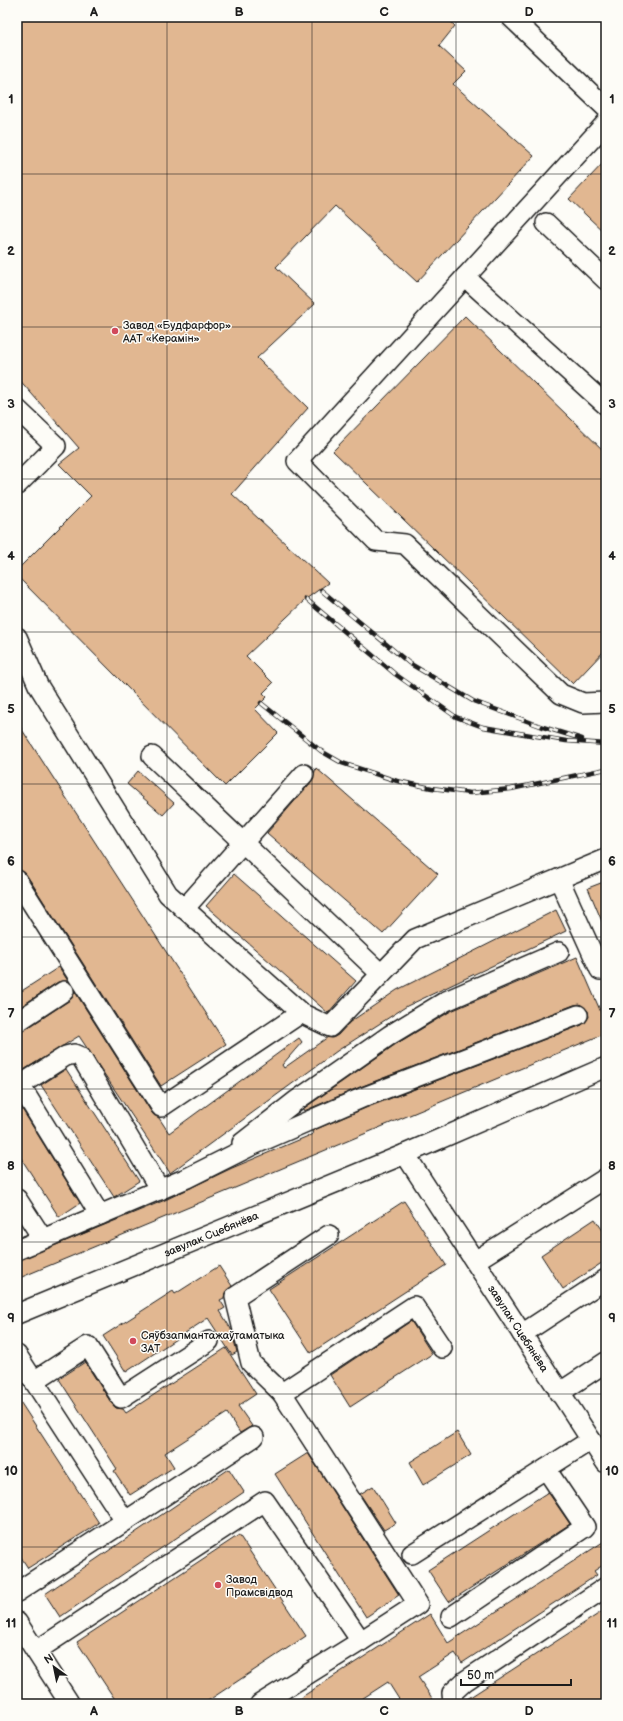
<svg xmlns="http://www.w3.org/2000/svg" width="623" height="1721" font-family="'Balsamiq Sans',sans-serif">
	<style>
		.building { fill: #e1b791; stroke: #1c1c1c }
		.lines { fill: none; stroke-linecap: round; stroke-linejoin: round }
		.minor-casing { stroke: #1c1c1c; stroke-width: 22 }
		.minor { stroke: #fdfcf7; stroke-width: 19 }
		.rail-casing { stroke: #1c1c1c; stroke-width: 4.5 }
		.rail { stroke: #fdfcf7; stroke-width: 3; stroke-dasharray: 9; stroke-linecap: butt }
		.grid { fill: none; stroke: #1c1c1c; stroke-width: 1; stroke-opacity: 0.55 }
		.poi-dot { fill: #d1495b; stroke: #fdfcf7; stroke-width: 1.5 }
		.labels { text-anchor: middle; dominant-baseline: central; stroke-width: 3; stroke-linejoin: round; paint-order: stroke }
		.poi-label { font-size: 11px; fill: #1c1c1c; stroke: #fdfcf7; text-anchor: start }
		.street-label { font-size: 11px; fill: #1c1c1c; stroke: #fdfcf7 }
		.neatline { fill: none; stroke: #1c1c1c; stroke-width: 1.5 }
		.grid-label { font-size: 13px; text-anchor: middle; font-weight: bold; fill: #1c1c1c }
	</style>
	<rect width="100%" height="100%" fill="#fdfcf7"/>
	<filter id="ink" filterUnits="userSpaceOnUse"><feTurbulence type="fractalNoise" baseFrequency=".025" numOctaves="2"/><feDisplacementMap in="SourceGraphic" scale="8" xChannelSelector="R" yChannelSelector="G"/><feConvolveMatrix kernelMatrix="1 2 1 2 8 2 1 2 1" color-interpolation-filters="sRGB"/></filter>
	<g filter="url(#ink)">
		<g class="building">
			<polygon points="17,17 446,17 455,26 439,46 466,71 453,84 534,156 417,282 335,206 276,267 315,304 257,358 308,408 232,494 328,583 306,599 246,656 273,683 263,693 267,697 255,709 278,733 225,786 17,576 17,570 91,496 59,464 79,448 17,377"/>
			<polygon points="606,160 606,234 569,199"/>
			<polygon points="465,316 606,453 606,649 573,684 333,451"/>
			<polygon points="17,722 226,1044 161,1086 26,874 17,869"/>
			<polygon points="316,768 438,874 383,934 267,833 312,781"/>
			<polygon points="138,771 174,803 163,815 127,784"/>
			<polygon points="234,874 356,981 328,1013 206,906"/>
			<polygon points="606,881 606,931 588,888"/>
			<polygon points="556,910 566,931 407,1006 337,1051 170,1173 79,1036 17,1074 17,1033 23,1031 70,1000 75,992 152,1113 159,1118 169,1133 299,1038 302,1042 282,1065 284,1068 328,1037 332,1038 338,1035 350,1022 397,990"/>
			<polygon points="577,957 606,1024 606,1033 17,1279 17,1261 165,1200 232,1168 313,1134 312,1131 368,1107 582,1025 589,1017 588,1011 580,1004 574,1005 360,1087 304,1111 303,1109 396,1044 451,1011"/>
			<polygon points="59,967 68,981 58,982 17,1009 17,994"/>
			<polygon points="66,1069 139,1181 114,1197 41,1085"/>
			<polygon points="17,1101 80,1203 59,1217 17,1152"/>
			<polygon points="404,1201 446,1265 311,1353 269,1289"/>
			<polygon points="595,1219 606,1235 606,1260 563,1289 541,1255"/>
			<polygon points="219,1266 232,1286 225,1293 224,1298 220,1300 225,1308 220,1311 231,1329 237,1352 232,1355 208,1318 126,1372 103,1336 173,1291 175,1294"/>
			<polygon points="411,1321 432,1354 350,1407 330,1375"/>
			<polygon points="226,1348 256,1394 238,1406 252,1426 240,1433 227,1413 165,1453 174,1467 130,1495 114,1471 117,1469 59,1379 85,1362 112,1404 116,1408 123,1409 126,1413"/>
			<polygon points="17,1397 99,1523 28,1568 17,1551"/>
			<polygon points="457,1432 471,1455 423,1485 410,1462"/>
			<polygon points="308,1453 399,1595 366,1617 275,1474"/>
			<polygon points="229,1469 244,1492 60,1617 45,1594"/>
			<polygon points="373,1486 396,1523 384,1530 360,1494"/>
			<polygon points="548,1492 570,1524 449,1602 428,1570"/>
			<polygon points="239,1535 306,1636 203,1704 118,1704 77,1642"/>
			<polygon points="606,1540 606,1563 594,1571 597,1575 462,1663 455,1653 418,1677 436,1704 402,1704 388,1682 354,1704 291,1704 430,1614 448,1643"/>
			<polygon points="606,1609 606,1704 464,1704 464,1701"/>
		</g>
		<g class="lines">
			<g class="minor-casing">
				<g id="minor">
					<polyline points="511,17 606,108"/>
					<polyline points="606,123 297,461 376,541 405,544 561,694 583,703 606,702"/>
					<polyline points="546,223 606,280"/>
					<polyline points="465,277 606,405"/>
					<polyline points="17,409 56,446 17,485"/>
					<polyline points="17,637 38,685 168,894 301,1013 330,1027 415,939 606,859"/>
					<polyline points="152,756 381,974"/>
					<polyline points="559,879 600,970 606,967"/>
					<polyline points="17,880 161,1107 301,1013"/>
					<polyline points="184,909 304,774"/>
					<polyline points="17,1022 64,991"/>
					<polyline points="20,1085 100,1215"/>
					<polyline points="17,1087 66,1056 74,1054 81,1057 160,1190"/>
					<polyline points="242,1143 297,1100 390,1035 446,1001 559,952"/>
					<path id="s1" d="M405 1154 606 1463"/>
					<polyline points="17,1199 43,1239"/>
					<polyline points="17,1250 187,1178 251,1146 364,1097 578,1015"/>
					<polyline points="475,1261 606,1178"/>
					<path id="s2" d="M17 1314 405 1154 606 1067"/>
					<polyline points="522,1334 606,1279"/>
					<polyline points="17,1355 125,1521"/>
					<polyline points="34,1381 88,1346 121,1398 209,1341"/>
					<polyline points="282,1393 251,1363 235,1297 329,1235"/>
					<polyline points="559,1393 606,1362"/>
					<polyline points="412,1554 591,1440"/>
					<polyline points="17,1592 254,1437"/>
					<polyline points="451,1617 585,1527 546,1469"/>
					<polyline points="17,1622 70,1704"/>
					<polyline points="361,1641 418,1604 282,1393 414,1306 442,1348"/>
					<polyline points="36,1651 265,1501 361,1641 260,1704"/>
					<polyline points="453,1704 452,1693 465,1681 606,1587"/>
				</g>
			</g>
			<use href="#minor" class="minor"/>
			<g class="rail-casing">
				<g id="rail">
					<polyline points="321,590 409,663 473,701 543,727 582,739"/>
					<polyline points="306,599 395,674 456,717 483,727 566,741 606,744"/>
					<polyline points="261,703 321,751 342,763 397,781 432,788 470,793 511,789 606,769"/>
				</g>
			</g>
			<use href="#rail" class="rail"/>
		</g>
	</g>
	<path class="grid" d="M167 17V1704M312 17V1704M456 17V1704M17 174H606M17 327H606M17 479H606M17 632H606M17 784H606M17 937H606M17 1089H606M17 1242H606M17 1394H606M17 1547H606"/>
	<g class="poi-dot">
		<circle cx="115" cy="331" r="4"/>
		<circle cx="133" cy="1341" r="4"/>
		<circle cx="218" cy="1585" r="4"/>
	</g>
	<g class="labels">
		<g class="poi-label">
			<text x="123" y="325">Завод «Будфарфор»<tspan x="123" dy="13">ААТ «Керамін»</tspan></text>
			<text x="141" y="1335">Сяўбзапмантажаўтаматыка<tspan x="141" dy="13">ЗАТ</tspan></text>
			<text x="226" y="1579">Завод<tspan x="226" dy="13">Прамсвідвод</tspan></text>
		</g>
		<g class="street-label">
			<text stroke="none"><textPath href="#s2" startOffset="210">завулак Сцебянёва</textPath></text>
			<text stroke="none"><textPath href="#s1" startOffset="208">завулак Сцебянёва</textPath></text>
		</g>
	</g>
	<rect width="623" height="1721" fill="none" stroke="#fdfcf7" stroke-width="44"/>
	<g transform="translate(54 1667) rotate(327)" stroke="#fdfcf7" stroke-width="3" paint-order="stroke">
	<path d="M0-3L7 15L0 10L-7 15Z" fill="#1c1c1c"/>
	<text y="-6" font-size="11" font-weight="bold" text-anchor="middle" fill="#1c1c1c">N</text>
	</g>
	<path d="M461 1679v6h110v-6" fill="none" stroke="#1c1c1c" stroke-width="2"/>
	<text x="467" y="1679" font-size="12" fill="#1c1c1c" stroke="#fdfcf7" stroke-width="3" paint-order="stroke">50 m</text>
	<rect x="22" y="22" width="579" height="1677" class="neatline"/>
	<g class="grid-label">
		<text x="94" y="16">A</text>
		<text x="239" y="16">B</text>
		<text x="384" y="16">C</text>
		<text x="529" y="16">D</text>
		<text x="11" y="103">1</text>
		<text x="612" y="103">1</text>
		<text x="11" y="255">2</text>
		<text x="612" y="255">2</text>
		<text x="11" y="408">3</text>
		<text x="612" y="408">3</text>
		<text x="11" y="560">4</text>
		<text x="612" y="560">4</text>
		<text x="11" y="713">5</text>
		<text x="612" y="713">5</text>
		<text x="11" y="865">6</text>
		<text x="612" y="865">6</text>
		<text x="11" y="1018">7</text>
		<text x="612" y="1018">7</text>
		<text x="11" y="1170">8</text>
		<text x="612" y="1170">8</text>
		<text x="11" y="1322">9</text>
		<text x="612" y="1322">9</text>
		<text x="11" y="1475">10</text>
		<text x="612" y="1475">10</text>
		<text x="11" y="1627">11</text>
		<text x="612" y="1627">11</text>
		<text x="94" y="1715">A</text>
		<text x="239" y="1715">B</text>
		<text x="384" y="1715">C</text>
		<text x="529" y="1715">D</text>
	</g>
</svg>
